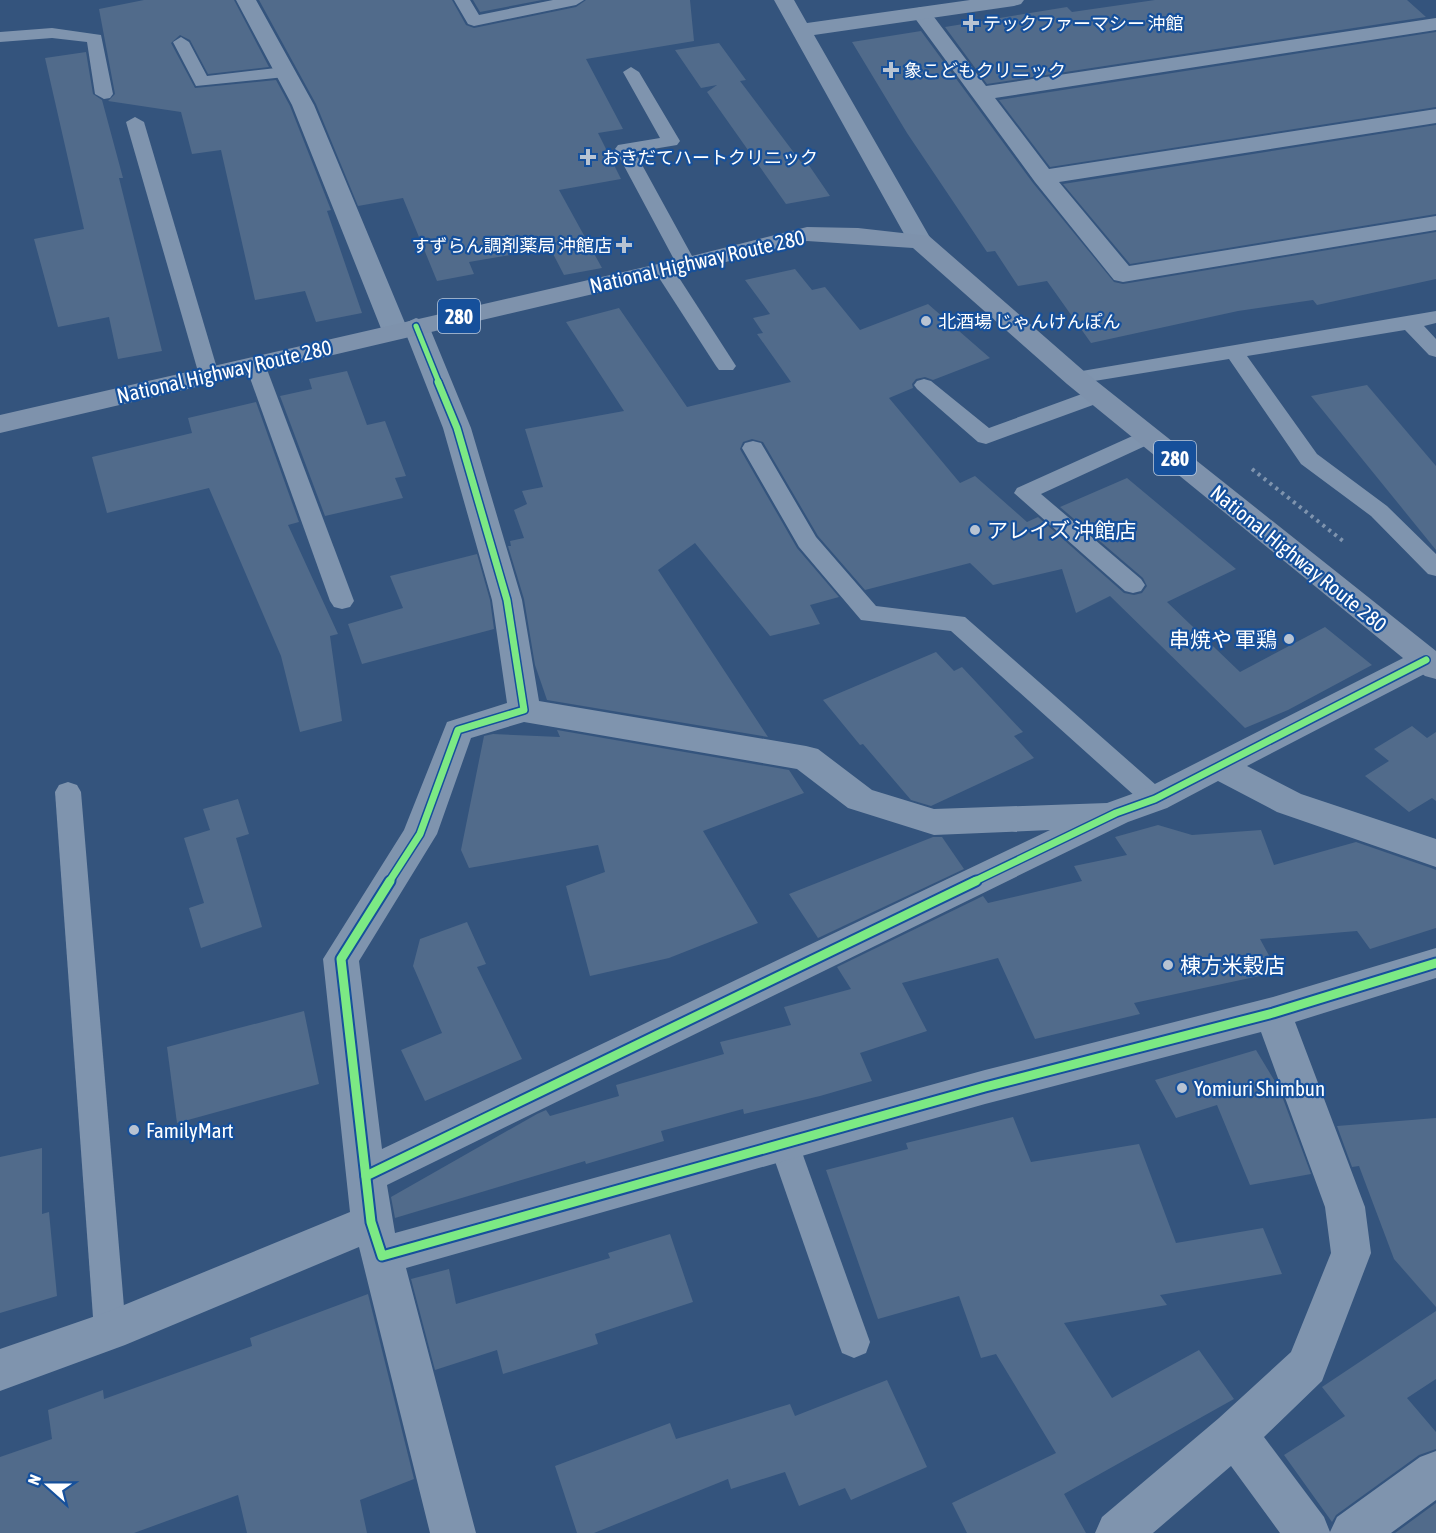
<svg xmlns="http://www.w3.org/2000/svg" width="1436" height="1533" font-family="'Asap Condensed','Noto Sans JP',sans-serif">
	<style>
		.building { fill: #516b8b }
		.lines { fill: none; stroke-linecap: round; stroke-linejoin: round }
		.path { stroke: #7f94ae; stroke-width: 4; stroke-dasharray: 3 4.5; stroke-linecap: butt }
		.service { fill: #7f94ae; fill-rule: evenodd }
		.minor { fill: #7f94ae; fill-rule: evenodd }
		.tertiary { fill: #7f94ae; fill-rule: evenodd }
		.trunk { fill: #7e92ac; fill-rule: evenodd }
		.cycleway-far2-casing { stroke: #16509b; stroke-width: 8 }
		.cycleway-far1-casing { stroke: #16509b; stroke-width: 10 }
		.cycleway-casing { stroke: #16509b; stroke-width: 13 }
		.cycleway-far2 { stroke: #7ce984; stroke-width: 5 }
		.cycleway-far1 { stroke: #7ce984; stroke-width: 7 }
		.cycleway { stroke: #7ce984; stroke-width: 9 }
		.poi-dot { fill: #b8c3d2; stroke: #16509b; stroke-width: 2 }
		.labels { text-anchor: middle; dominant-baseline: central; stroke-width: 4.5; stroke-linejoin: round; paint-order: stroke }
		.far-poi-label { font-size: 18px; fill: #fff; stroke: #16509b; text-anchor: start }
		.shield { fill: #16509b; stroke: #b9cae1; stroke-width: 1.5 }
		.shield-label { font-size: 20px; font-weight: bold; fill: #fff }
		.street-label { font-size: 21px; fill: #fff; stroke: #16509b }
		.poi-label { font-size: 21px; fill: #fff; stroke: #16509b; text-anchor: start }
	</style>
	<rect width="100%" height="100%" fill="#34547d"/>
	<g class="building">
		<polygon points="144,0 234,0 269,67 208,74 190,40 180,35 171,43 195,88 276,80 290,106 331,210 327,211 362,313 316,322 305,291 255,300 221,150 192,154 181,112 108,101 115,94 99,9"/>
		<polygon points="259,0 452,0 466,25 474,28 576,7 586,0 690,0 694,41 586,59 623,129 598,133 621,179 559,190 602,268 564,275 550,248 469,262 474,274 437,281 403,198 358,206 316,104"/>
		<polygon points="473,0 542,0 480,12"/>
		<polygon points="1155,0 1407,0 1426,17 987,84 945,27 1067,7 1072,12"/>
		<polygon points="921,31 1033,183 1114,282 1123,284 1436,232 1436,279 1317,305 1313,300 1238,311 1091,343 1047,281 1018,286 995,251 987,252 907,133 852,42"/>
		<polygon points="1436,32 1436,107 1050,167 999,100"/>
		<polygon points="719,43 746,80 740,81 801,162 806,161 830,196 786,204 707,92 717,85 701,88 675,50"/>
		<polygon points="86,52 93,94 102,100 123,178 119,178 162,351 118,359 109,317 58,327 34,239 84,229 45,58"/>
		<polygon points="1436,125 1436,214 1130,264 1063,184"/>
		<polygon points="795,269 812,290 825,287 860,330 928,304 990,358 933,380 925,377 916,379 912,384 913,388 889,398 960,483 975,476 1027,522 1038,517 1124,593 1134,595 1142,593 1147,586 1143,578 1060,507 1127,478 1236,569 1167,602 1240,672 1325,627 1372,665 1288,710 1245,728 1110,596 1076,613 1062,569 993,585 970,563 865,590 818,536 763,442 752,439 743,442 740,449 797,548 839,597 810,605 820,624 770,636 695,543 658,570 768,737 547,700 535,665 524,599 508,546 511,546 510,541 524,538 514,510 527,504 522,491 543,487 525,429 624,411 566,322 619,308 687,407 791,382 757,334 763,333 753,318 770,314 745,280"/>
		<polygon points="347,371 367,425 385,421 406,476 395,478 403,498 325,516 280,396 312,389 309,379"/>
		<polygon points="1367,385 1436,466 1436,550 1311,396"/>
		<polygon points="256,402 299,522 288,525 338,634 330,636 342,721 300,732 281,656 209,488 107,513 92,457 192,433 188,418"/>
		<polygon points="477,554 490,600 494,629 362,664 348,624 403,608 390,576"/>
		<polygon points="936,652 954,671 962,667 1023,732 1014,736 1034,758 931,806 911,800 863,744 860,745 823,700"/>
		<polygon points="1412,726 1427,738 1436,732 1436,801 1432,798 1409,812 1365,776 1389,761 1374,749"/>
		<polygon points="557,730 789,770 804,793 703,831 758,923 669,958 590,976 566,886 605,872 598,845 469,868 461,850 484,736 493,734 560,737"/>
		<polygon points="238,799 249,834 236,838 262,927 201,948 189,908 204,903 184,838 210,830 203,809"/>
		<polygon points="1158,825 1192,835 1261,830 1274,865 1356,842 1431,868 1436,870 1436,928 1370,949 1357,931 1260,939 1278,972 1134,1003 1140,1014 1035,1039 998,958 902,983 927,1031 860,1053 872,1081 820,1096 744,1114 743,1109 661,1131 664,1141 586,1164 585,1161 395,1218 391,1197 537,1114 546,1110 550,1116 619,1096 616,1085 724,1054 720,1042 791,1025 784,1007 851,989 837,967 983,896 988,903 1082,881 1074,866 1127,855 1115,837"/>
		<polygon points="933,837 942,837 964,869 818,938 789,894"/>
		<polygon points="467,922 486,964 477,967 522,1059 425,1101 401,1050 442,1033 413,966 420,939"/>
		<polygon points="304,1011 319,1084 177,1123 167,1047"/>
		<polygon points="1256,1050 1279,1088 1311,1174 1250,1185 1217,1105 1176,1118 1155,1080"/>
		<polygon points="1013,1117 1031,1162 1139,1144 1176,1243 1263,1228 1282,1274 1160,1295 1167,1305 1064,1323 1112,1398 1199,1350 1234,1399 1064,1494 1086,1533 967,1533 952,1503 1056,1453 996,1354 981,1358 959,1296 878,1319 826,1170 908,1149 906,1143"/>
		<polygon points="1436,1118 1436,1307 1394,1259 1359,1166 1352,1167 1337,1126"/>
		<polygon points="42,1148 42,1214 49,1212 57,1296 0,1313 0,1157"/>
		<polygon points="670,1234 693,1302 595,1334 598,1344 503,1374 497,1350 435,1370 411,1279 449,1269 456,1304 610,1258 608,1253"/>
		<polygon points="368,1294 414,1479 360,1500 367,1533 247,1533 238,1495 134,1533 0,1533 0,1457 52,1439 48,1410 103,1390 104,1399 252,1346 250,1338"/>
		<polygon points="1436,1311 1436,1379 1407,1398 1436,1432 1436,1449 1419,1455 1336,1515 1332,1522 1284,1455 1345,1416 1322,1387"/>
		<polygon points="887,1380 927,1467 851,1500 845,1488 799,1506 785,1472 731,1489 728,1479 594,1533 577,1533 555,1466 670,1423 676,1439 790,1404 795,1416"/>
		<polygon points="1436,1503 1436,1533 1395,1533"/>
	</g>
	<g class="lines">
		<polyline class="path" points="1252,469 1343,541"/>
		<g class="service">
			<polygon points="454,0 470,0 479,15 553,0 584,0 576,5 474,26 468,24"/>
			<polygon points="52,28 101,35 113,94 110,98 104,99 95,94 87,42 52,38 0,42 0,32"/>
			<polygon points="181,37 189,42 207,76 285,67 293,72 285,77 196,86 173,42"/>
			<polygon points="631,67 639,72 680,141 677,145 635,152 697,265 694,269 680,269 677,265 615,149 618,145 660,138 623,72"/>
			<polygon points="135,117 144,122 219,375 216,379 202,379 199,375 126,122"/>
			<polygon points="664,264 674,270 736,366 733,370 719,370 716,366 654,270"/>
			<polygon points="1436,311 1436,323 1424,326 1436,339 1436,357 1429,355 1405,330 1247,356 1317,454 1387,506 1436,554 1436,576 1428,574 1371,516 1301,464 1229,359 1076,384 1069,382 1066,378 1069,374 1076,372"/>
			<polygon points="255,358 262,360 265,364 354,601 350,607 342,609 334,607 330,601 245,364 248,360"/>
			<polygon points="924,379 931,381 989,428 1090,391 1104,391 1107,396 1104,401 986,444 978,442 917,389 914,385 917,381"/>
			<polygon points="1148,429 1156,431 1159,436 1156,441 1041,494 1141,579 1145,585 1141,591 1133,593 1125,591 1014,493 1017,488"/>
			<polygon points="753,441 761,443 764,448 816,537 876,606 965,617 1164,792 1168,799 1164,806 1155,809 1146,806 951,631 861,620 799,547 742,448 745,443"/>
			<polygon points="68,782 77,785 81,792 126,1331 122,1342 110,1347 98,1342 94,1331 55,792 59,785"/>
			<polygon points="784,1130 795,1134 799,1144 870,1342 866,1353 854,1358 842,1353 838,1342 769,1144 773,1134"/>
		</g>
		<g class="minor">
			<path d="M236 0H256L314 105 405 323 416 318 425 321 429 326 471 428 522 600 539 701 806 746 818 749 872 790 934 809 1107 803 1143 790 1415 652 1426 649 1436 652V668L1247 766 1301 794 1436 839V867L1277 812 1218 781 1167 808 1128 822 387 1185 395 1233 985 1070 1273 997 1436 948V978L1295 1022 1365 1207 1371 1253 1322 1381 1264 1437 1324 1517 1330 1532 1337 1517 1420 1457 1436 1451V1500L1391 1533H1280L1231 1466 1153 1533H1095L1102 1517 1219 1418 1291 1352 1331 1253 1325 1207 1261 1032 985 1104 406 1268 476 1533H430L359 1247 125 1345 0 1391V1349L107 1312 350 1212 323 959 404 830 447 722 507 703 492 600 443 428 406 334 395 339 386 336 382 331 292 105ZM524 722 797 769 848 808 934 835 1050 830 382 1149 359 961 437 834 471 738Z"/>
			<polygon points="921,7 928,9 986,86 1436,18 1436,30 995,98 1049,169 1436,109 1436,123 1059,182 1129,266 1436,216 1436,230 1123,282 1114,280 1035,182 914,17 911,13 914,9"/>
		</g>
		<polygon class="tertiary" points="774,0 794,0 807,23 970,0 1024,0 1021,4 1014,6 814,35 932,241 929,246 920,248 911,246 908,241"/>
		<polygon class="trunk" points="807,227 858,228 929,236 1085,372 1436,651 1436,679 1425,676 1067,384 913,248 807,241 687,272 0,433 0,415 684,258"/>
		<g class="cycleway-far2-casing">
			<polyline id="cycleway-far2" points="416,326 439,383"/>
		</g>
		<g class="cycleway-far1-casing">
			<g id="cycleway-far1">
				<polyline points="389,882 420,834 458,730 524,710 507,600 457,428 438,382"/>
				<polyline points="973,882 1116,813 1155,799 1426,660"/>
			</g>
		</g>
		<g class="cycleway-casing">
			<g id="cycleway">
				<polyline points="390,881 341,959 371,1222 382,1256 985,1087 1273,1013 1436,963"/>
				<polyline points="366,1176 976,881"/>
			</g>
		</g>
		<use href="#cycleway-far2" class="cycleway-far2"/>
		<use href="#cycleway-far1" class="cycleway-far1"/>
		<use href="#cycleway" class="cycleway"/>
	</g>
	<g class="poi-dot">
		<path d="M968 14h6v6h6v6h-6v6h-6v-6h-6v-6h6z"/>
		<path d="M888 61h6v6h6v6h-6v6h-6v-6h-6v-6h6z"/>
		<path d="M585 148h6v6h6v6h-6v6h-6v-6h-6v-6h6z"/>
		<path d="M621 236h6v6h6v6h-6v6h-6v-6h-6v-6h6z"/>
		<circle cx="926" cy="321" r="6"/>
		<circle cx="975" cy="530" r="6"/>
		<circle cx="1289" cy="639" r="6"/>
		<circle cx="1168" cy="965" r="6"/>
		<circle cx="1182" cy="1088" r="6"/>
		<circle cx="134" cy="1130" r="6"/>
	</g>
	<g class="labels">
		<g class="far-poi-label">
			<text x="983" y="23">テックファーマシー 沖館</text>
			<text x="904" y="70">象こどもクリニック</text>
			<text x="602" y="157">おきだてハートクリニック</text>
			<text x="612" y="245" text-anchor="end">すずらん調剤薬局 沖館店</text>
			<text x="938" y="321">北酒場 じゃんけんぽん</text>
		</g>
		<g class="shield">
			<rect x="438" y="299" width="42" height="34" rx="4.5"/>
			<rect x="1154" y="441" width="42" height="34" rx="4.5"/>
		</g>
		<g class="shield-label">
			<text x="459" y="316">280</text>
			<text x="1175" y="458">280</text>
		</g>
		<g class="street-label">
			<text transform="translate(697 261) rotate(-13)">National Highway Route 280</text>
			<text transform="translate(224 371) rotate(-13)">National Highway Route 280</text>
			<text transform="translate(1299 558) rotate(39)">National Highway Route 280</text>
		</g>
		<g class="poi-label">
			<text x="987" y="530">アレイズ 沖館店</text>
			<text x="1277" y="639" text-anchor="end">串焼や 軍鶏</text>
			<text x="1180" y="965">棟方米穀店</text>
			<text x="1194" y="1088">Yomiuri Shimbun</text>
			<text x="146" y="1130">FamilyMart</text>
		</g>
	</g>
	<g transform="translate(48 1485) rotate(291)" stroke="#16509b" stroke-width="4.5" paint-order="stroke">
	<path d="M0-4.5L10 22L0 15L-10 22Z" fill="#ffffff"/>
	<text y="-9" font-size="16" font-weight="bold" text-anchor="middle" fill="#ffffff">N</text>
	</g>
</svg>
